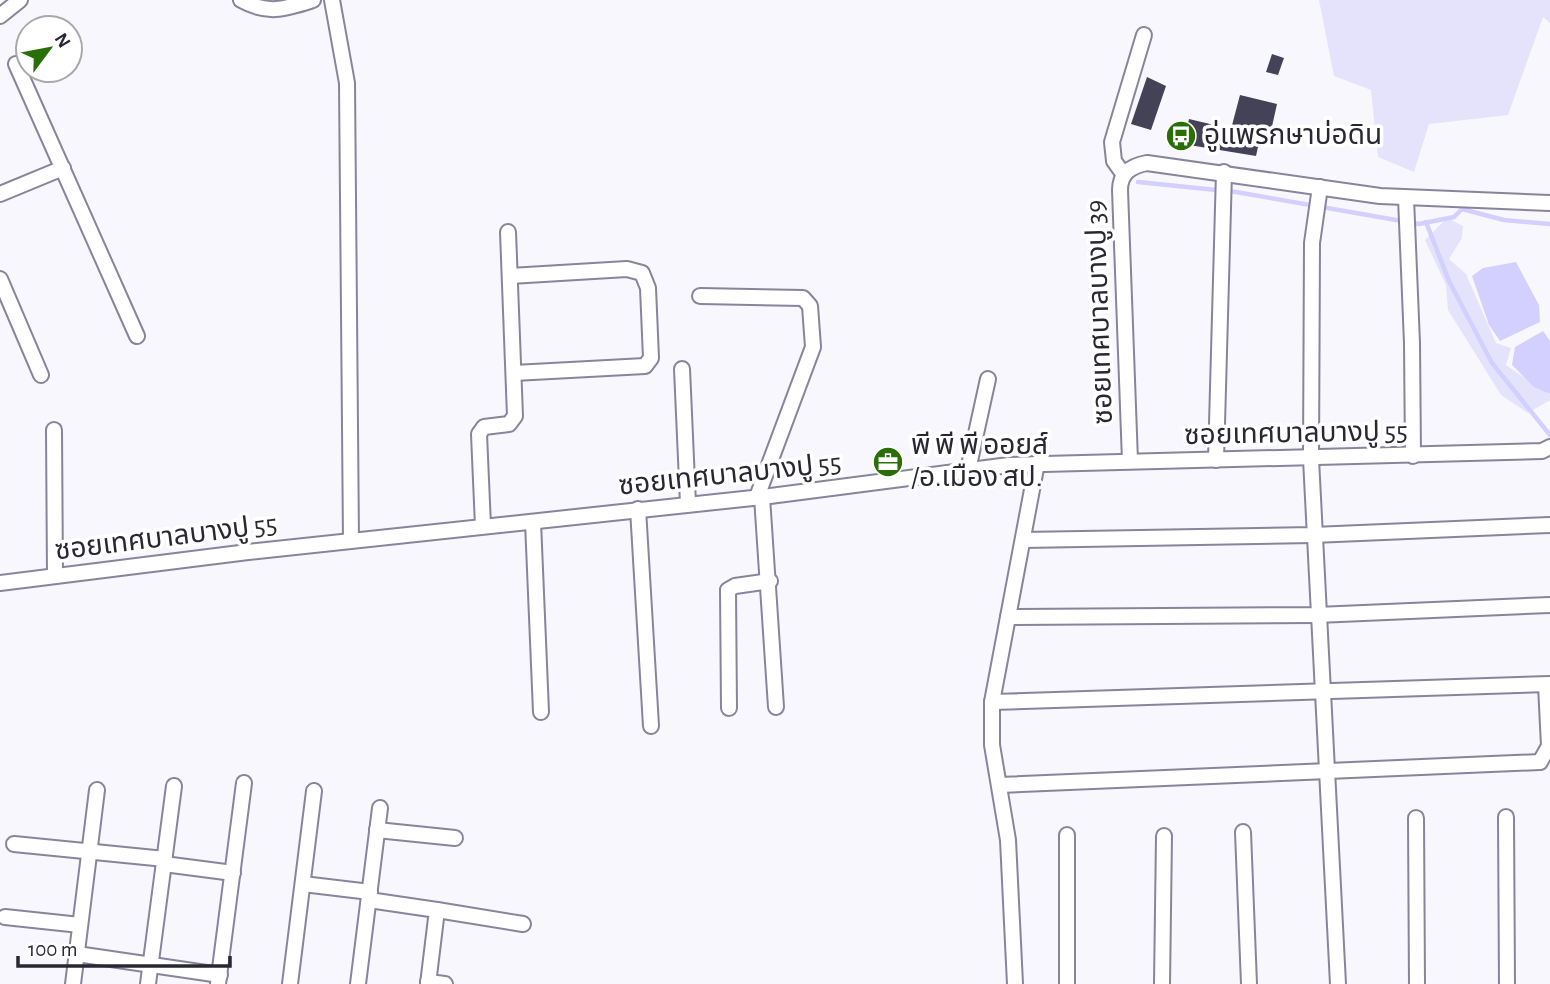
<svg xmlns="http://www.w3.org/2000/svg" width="1550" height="984" font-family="'Alegreya Sans','Noto Sans Thai',sans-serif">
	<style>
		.green { fill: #e4e3fb }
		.water { fill: #d3cffe }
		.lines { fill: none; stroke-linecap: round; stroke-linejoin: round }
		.stream { stroke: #d3cffe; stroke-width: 4.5 }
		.building { fill: #444256 }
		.minor-casing { stroke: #86859c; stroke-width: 18 }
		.minor { stroke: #fff; stroke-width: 14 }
		.labels { text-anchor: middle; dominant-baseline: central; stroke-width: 7; stroke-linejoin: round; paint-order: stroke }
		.poi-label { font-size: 28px; fill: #292832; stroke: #fff; text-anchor: start }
		.street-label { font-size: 28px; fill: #292832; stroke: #fff }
	</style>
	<rect width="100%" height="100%" fill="#f8f7fd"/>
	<g class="green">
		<polygon points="1319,0 1550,0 1550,23 1543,17 1508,115 1429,124 1414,172 1378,157 1371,90 1334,76"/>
		<polygon points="1447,218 1463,226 1462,238 1449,259 1466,274 1496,343 1511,348 1506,365 1550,395 1550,400 1528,413 1501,395 1448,310 1446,285 1425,240"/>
	</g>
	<g class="water">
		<polygon points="1516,262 1539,305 1540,322 1500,341 1489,325 1472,276 1483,268"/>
		<polygon points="1543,331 1550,341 1550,394 1534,387 1512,365 1515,347"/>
	</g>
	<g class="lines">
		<g class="stream">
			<polyline points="1138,182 1236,192 1419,224 1454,217 1462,209 1504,220 1550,224"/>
			<polyline points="1426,222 1449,281 1492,363 1550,435"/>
		</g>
	</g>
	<g class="building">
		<polygon points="1272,54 1284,58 1278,75 1266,72"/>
		<polygon points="1147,77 1166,86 1151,130 1131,124"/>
		<polygon points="1240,95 1277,104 1271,131 1262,129 1256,156 1183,144 1189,119 1231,129"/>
	</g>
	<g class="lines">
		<g class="minor-casing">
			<g id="minor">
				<path d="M241 0C268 15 285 9 313 0"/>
				<polyline points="332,0 347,83 351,541"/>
				<polyline points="0,16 20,0"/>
				<polyline points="16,64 137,336"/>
				<polyline points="1124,175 1114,161 1112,142 1144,35"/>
				<polyline points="1320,187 1312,243 1311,459 1338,984"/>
				<polyline points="0,194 63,168"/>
				<polyline points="1406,198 1412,343 1413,456"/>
				<polyline points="510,276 627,269 642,273 648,288 651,358 645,366 514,373"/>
				<polyline points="0,279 41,375"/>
				<polyline points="700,296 803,298 810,306 813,347 757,497"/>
				<polyline points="682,369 688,504"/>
				<polyline points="54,430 55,576"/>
				<polyline points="1216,460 1224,172"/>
				<path d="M1130 461 1120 190C1120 173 1131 166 1147 163L1380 196 1550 203"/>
				<polyline points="968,470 988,379"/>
				<polyline points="762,497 776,707"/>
				<polyline points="638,509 651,726"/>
				<polyline points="533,522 541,712"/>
				<polyline points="483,526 479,434 484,427 509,424 515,416 508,232"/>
				<polyline points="1023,540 1313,535 1550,525"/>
				<polyline points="0,583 248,552 762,497 1009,465 1542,451 1550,447"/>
				<polyline points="1008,617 1317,615 1550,605"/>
				<polyline points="992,702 1550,684"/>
				<polyline points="729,708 728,590 735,586 770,581"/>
				<polyline points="1000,785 1540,762 1549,746 1546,685"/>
				<polyline points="1506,817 1507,984"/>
				<polyline points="1416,818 1417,984"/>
				<polyline points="377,830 455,838"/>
				<polyline points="1243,832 1249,984"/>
				<polyline points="14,844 165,859"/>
				<polyline points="164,864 233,873"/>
				<polyline points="303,884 370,892"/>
				<polyline points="369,900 437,910 428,984"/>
				<polyline points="437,910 523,924"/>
				<polyline points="5,917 80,925"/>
				<polyline points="77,954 220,975"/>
				<polyline points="428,982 445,984"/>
				<polyline points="73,984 97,790"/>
				<polyline points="148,984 174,786"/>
				<polyline points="218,984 244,783"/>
				<polyline points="290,984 314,791"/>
				<polyline points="358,984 380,808"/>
				<polyline points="1015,984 1008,840 992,745 992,702 1037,463"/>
				<polyline points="1067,984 1067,835"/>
				<polyline points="1162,984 1164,836"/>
			</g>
		</g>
		<use href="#minor" class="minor"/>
	</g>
	<defs>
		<g id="bus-disc" transform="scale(1.575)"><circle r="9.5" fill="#2a6e07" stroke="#fff"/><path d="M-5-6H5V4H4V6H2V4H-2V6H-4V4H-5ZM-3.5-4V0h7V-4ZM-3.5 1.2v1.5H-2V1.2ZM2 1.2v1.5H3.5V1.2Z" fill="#fff"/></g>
		<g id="office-disc" transform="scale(1.575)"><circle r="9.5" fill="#2a6e07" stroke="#fff"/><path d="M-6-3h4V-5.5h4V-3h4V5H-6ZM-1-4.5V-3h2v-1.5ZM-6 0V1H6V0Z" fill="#fff"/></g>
	</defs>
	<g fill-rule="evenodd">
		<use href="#bus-disc" x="1181" y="136"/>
		<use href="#office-disc" x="888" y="462"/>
	</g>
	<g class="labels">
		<g class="poi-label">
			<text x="1204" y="136">อู่แพรกษาบ่อดิน</text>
			<text x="911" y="446">พี พี พี ออยส์<tspan x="911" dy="32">/อ.เมือง สป.</tspan></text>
		</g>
		<g class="street-label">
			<text transform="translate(1100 312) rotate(-92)">ซอยเทศบาลบางปู 39</text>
			<text transform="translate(1296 434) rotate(-1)">ซอยเทศบาลบางปู 55</text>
			<text transform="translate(730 475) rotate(-6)">ซอยเทศบาลบางปู 55</text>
			<text transform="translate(166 538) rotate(-7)">ซอยเทศบาลบางปู 55</text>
		</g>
	</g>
	<g transform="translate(49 49) rotate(58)"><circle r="33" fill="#ffffff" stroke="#a9a9ad" stroke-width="2"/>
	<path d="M0-5L12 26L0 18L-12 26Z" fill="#2a6e07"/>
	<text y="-10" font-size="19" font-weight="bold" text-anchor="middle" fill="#292832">N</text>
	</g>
	<path d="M18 956v10h212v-10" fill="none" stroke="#292832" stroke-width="3.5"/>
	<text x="28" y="956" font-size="21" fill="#292832" stroke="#ffffff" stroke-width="5" paint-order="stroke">100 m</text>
</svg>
